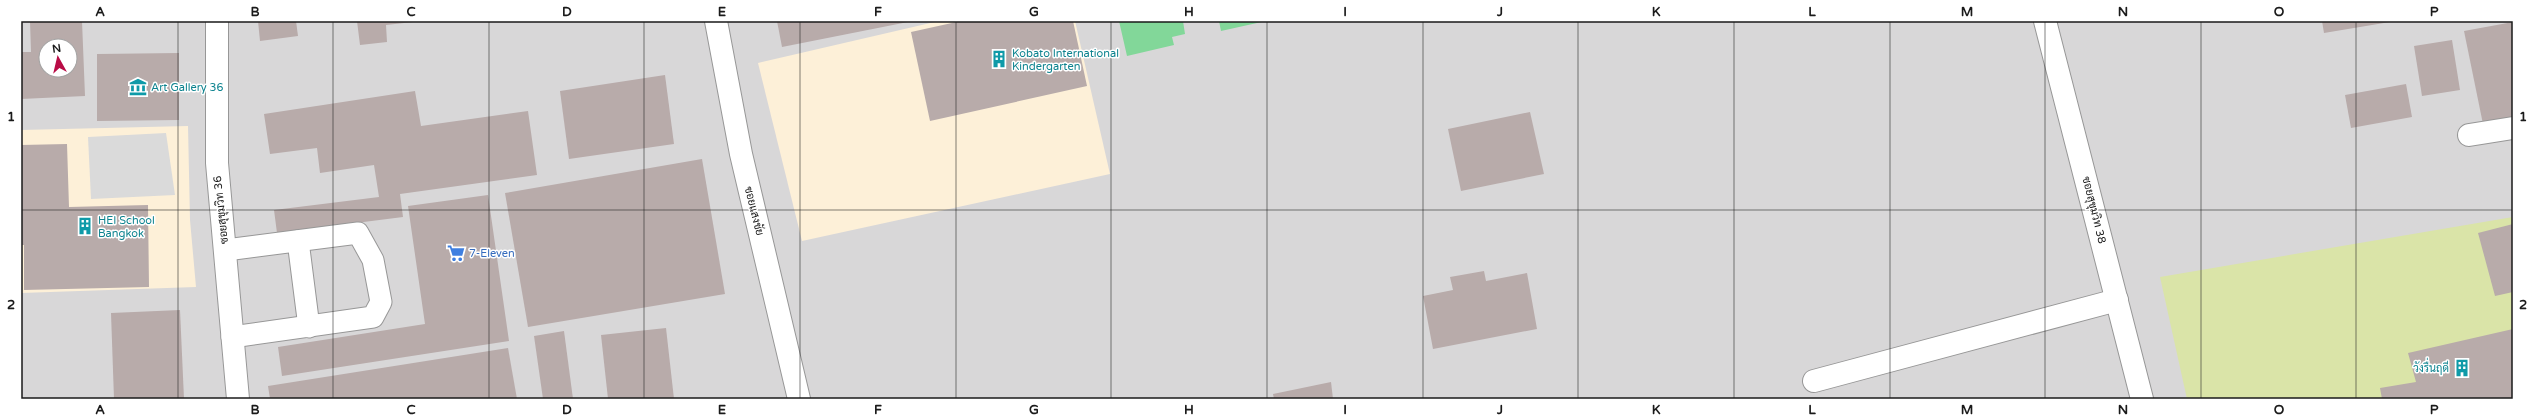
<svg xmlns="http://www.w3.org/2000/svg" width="2534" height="420" font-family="'Varela Round',Sarabun,sans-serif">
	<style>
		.residential { fill: #d8d7d8; fill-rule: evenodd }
		.education { fill: #fdf0d8 }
		.grass { fill: #dae4a8 }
		.pitch { fill: #82d799 }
		.parking { fill: #dadada }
		.building { fill: #b8abaa; fill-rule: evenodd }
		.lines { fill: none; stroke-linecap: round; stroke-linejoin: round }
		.service-casing { stroke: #979797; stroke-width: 23 }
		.minor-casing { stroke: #979797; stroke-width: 24 }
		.tertiary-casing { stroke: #979797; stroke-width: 24 }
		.service { stroke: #fff; stroke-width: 21 }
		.minor { stroke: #fff; stroke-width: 22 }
		.tertiary { stroke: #fff; stroke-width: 22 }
		.grid { fill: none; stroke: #1a1a1a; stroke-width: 1; stroke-opacity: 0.55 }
		.labels { text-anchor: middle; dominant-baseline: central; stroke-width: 3; stroke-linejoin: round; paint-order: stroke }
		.culture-label { font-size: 11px; fill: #0d838f; stroke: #fff; text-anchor: start }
		.street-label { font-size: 11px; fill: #1a1a1a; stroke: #fff }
		.shop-label { font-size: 11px; fill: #366cbe; stroke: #fff; text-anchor: start }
		.neatline { fill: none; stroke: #1a1a1a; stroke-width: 1.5 }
		.grid-label { font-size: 13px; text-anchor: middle; font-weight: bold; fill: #1a1a1a }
	</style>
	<rect width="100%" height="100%" fill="#ece4e0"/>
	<path class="residential" d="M21 21H2513V399H21ZM46 46H70V70H46Z"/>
	<g class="education">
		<polygon points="939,21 1075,21 1110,174 802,241 758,63"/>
		<polygon points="188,126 190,220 196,287 21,293 21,130"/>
	</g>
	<polygon class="grass" points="2513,217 2513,399 2187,399 2160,277"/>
	<g class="pitch">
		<polygon points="1119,21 1183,21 1185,34 1172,37 1174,45 1127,56"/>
		<polygon points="1219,21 1266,21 1221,31"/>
	</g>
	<polygon class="parking" points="166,133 175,195 91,199 88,137"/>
	<g class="building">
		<path d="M30 21H82L85 96 21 99V52H31ZM46 46H70V70H46Z"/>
		<polygon points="258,21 296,21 298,36 260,41"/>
		<polygon points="357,21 413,21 413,22 386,25 387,42 360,45"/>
		<polygon points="777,21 908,21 908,22 782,47"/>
		<polygon points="961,21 1073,21 1087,86 930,121 911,32"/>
		<polygon points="2322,21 2390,21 2390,22 2324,33"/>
		<polygon points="2513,22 2513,124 2484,129 2464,31"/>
		<polygon points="2452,40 2460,90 2422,96 2414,46"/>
		<polygon points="179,53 179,120 97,121 97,54"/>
		<polygon points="665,75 674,144 569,159 560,91"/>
		<polygon points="2406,84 2412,117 2351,128 2345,95"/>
		<polygon points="415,91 421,126 528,111 537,175 400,194 403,217 277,233 274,210 379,197 374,165 320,173 317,148 270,154 264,114"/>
		<polygon points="1530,112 1544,174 1461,191 1448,129"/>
		<polygon points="67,144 69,207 148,205 149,287 24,290 24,245 21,245 21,145"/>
		<polygon points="702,159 725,294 528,327 505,193"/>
		<polygon points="488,195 509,341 282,376 278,347 425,324 408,206"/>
		<polygon points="2513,224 2513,292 2495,296 2478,233"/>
		<polygon points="1484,271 1486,281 1527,273 1537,329 1433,349 1423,296 1453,290 1450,277"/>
		<polygon points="180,310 184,399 114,399 111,313"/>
		<polygon points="666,328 674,399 608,399 601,335"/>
		<polygon points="2513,329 2513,399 2382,399 2380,388 2416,382 2408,353"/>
		<polygon points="564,331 573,399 543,399 534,336"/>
		<polygon points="508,348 517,399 270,399 268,386"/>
		<polygon points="1331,382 1333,399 1274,399 1273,394"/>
	</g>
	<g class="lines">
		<g class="service-casing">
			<g id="service">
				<polyline points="298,241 309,327"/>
				<polyline points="226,250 358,233 373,260 381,302 373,317 232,337"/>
			</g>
		</g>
		<g class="minor-casing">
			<g id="minor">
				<polyline points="716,21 741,154 799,399"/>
				<polyline points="2045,21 2142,399"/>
				<polyline points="2469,135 2513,128"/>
				<polyline points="1814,381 2117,300"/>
			</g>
		</g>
		<g class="tertiary-casing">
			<polyline id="tertiary" points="217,21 217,163 238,399"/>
		</g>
		<use href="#service" class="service"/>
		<use href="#minor" class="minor"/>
		<use href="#tertiary" class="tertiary"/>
	</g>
	<path class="grid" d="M178 21V399M333 21V399M489 21V399M644 21V399M800 21V399M956 21V399M1111 21V399M1267 21V399M1423 21V399M1578 21V399M1734 21V399M1890 21V399M2045 21V399M2201 21V399M2356 21V399M21 210H2513"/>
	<defs>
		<g id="building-bare" transform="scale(1.38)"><path d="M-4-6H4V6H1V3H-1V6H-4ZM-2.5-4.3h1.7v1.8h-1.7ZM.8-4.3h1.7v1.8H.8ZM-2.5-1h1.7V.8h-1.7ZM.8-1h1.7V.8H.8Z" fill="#0f9aa8" stroke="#fff" stroke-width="2.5" paint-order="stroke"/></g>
		<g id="museum-bare" transform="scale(1.38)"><path d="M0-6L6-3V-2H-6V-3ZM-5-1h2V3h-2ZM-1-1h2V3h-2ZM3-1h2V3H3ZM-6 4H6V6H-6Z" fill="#0f9aa8" stroke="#fff" stroke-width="2.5" paint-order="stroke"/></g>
		<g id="supermarket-bare" transform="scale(1.38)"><path d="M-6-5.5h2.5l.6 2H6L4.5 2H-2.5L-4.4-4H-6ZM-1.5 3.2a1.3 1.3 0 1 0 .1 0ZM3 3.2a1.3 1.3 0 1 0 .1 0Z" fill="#3f7fe0" stroke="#fff" stroke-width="2.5" paint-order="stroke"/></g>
	</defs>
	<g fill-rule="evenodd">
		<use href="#building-bare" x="999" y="59"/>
		<use href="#museum-bare" x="138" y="87"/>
		<use href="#building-bare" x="85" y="226"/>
		<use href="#supermarket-bare" x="456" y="253"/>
		<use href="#building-bare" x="2462" y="368"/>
	</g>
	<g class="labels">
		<g class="culture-label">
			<text x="1012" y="53">Kobato International<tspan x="1012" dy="13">Kindergarten</tspan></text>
			<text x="151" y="87">Art Gallery 36</text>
			<text x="98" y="220">HEI School<tspan x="98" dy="13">Bangkok</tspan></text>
			<text x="2449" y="368" text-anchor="end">วังรื่นฤดี</text>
		</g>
		<g class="street-label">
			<text transform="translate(221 210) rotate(-96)">ซอยสุขุมวิท 36</text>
			<text transform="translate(2094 210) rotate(76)">ซอยสุขุมวิท 38</text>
			<text transform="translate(754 211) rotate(76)">ซอยแสงชัย</text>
		</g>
		<g class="shop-label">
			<text x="469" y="253">7-Eleven</text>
		</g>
	</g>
	<rect width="2534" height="420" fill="none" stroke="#ffffff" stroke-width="44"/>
	<g transform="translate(58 58) rotate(352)"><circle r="19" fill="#ffffff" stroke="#a3a3a3"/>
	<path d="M0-3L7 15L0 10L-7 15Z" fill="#b90c46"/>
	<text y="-6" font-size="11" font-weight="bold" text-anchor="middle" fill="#1a1a1a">N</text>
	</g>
	<rect x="22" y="22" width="2490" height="376" class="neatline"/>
	<g class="grid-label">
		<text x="100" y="16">A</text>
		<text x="255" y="16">B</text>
		<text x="411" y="16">C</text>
		<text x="567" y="16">D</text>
		<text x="722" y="16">E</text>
		<text x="878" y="16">F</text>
		<text x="1034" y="16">G</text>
		<text x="1189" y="16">H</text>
		<text x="1345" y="16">I</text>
		<text x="1500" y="16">J</text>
		<text x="1656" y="16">K</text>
		<text x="1812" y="16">L</text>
		<text x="1967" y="16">M</text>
		<text x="2123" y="16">N</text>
		<text x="2279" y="16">O</text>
		<text x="2434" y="16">P</text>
		<text x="11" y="121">1</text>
		<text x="2523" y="121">1</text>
		<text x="11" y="309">2</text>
		<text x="2523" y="309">2</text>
		<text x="100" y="414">A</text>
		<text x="255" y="414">B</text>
		<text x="411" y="414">C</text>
		<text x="567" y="414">D</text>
		<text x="722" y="414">E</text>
		<text x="878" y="414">F</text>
		<text x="1034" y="414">G</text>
		<text x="1189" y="414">H</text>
		<text x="1345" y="414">I</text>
		<text x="1500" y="414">J</text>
		<text x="1656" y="414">K</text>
		<text x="1812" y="414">L</text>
		<text x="1967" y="414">M</text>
		<text x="2123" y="414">N</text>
		<text x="2279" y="414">O</text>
		<text x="2434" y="414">P</text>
	</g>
</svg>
